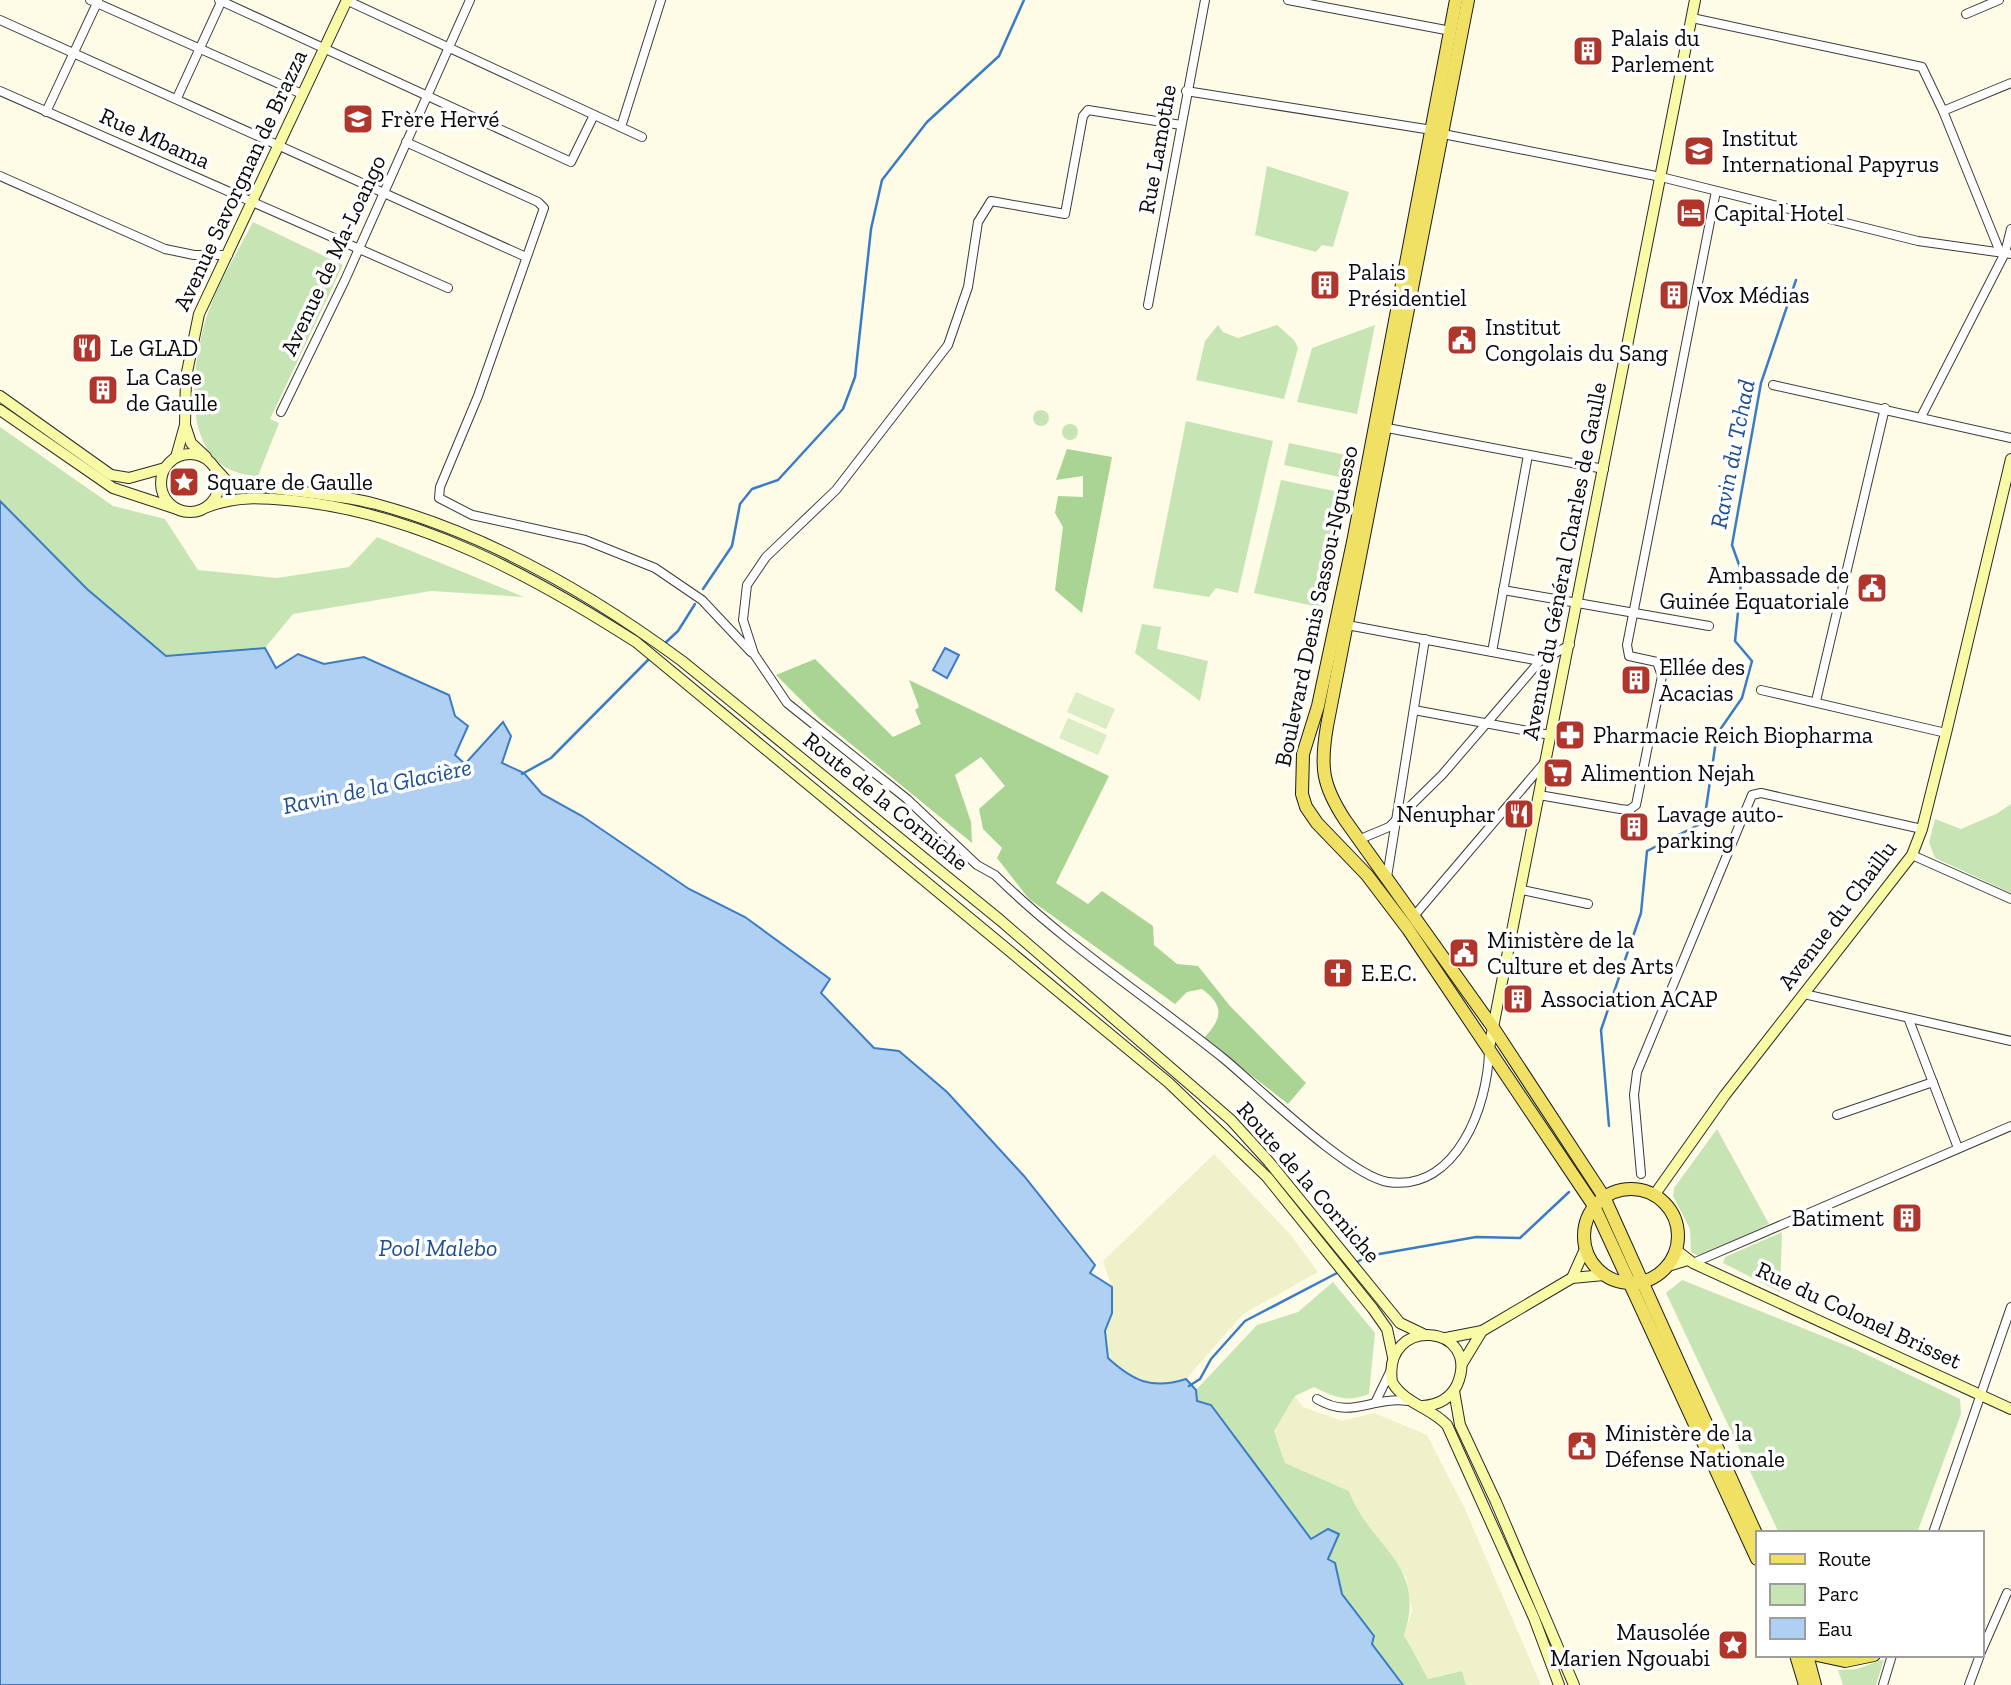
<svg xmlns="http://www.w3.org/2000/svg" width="2011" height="1685" font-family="'Zilla Slab',serif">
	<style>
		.farmland { fill: #eff1ca }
		.green { fill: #c7e5b4 }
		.forest { fill: #a9d494 }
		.pitch { fill: #daedc5 }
		.water { fill: #afd0f2; stroke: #3b7cc4; stroke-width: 2 }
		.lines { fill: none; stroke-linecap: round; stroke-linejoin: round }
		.stream { stroke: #3b7cc4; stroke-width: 2.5 }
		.street-casing { stroke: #3c3c3c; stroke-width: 10 }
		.secondary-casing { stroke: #2b2b2b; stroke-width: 12 }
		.primary-casing { stroke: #1a1a1a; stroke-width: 14 }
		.street { stroke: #fff; stroke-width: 8 }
		.secondary { stroke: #f9faa6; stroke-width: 10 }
		.primary { stroke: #f0e064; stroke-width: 12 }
		.labels { text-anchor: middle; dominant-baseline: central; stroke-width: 7; stroke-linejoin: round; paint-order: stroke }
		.poi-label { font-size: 23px; fill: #090909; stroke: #fff; text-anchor: start }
		.street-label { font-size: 23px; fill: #090909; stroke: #fff }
		.water-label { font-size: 24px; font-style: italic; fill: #1c4f92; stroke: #fff }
	</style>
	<rect width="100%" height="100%" fill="#fefce7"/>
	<g class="farmland">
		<polygon points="1214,1154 1290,1234 1318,1272 1243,1314 1186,1379 1167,1385 1131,1378 1108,1358 1104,1343 1105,1331 1112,1313 1112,1287 1103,1261"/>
		<polygon points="1295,1396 1303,1407 1342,1421 1374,1413 1427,1435 1464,1507 1541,1685 1466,1685 1462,1671 1428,1679 1404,1635 1412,1611 1406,1577 1356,1512 1349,1491 1285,1463 1274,1431"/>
	</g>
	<g class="green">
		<polygon points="1267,166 1349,192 1333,247 1322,245 1316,252 1255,235"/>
		<path d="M253 222 343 265 270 419 279 423 258 476C179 473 189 374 206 319 216 286 237 253 253 222Z"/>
		<polygon points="1218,325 1223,332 1238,338 1277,325 1294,340 1298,348 1284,399 1196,380 1205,341"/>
		<polygon points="1375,325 1357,414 1297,402 1312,348"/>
		<circle cx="1041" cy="418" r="8"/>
		<polygon points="1186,421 1273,441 1238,593 1216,588 1209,597 1153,588"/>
		<circle cx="1070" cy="432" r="8"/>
		<polygon points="0,427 113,506 165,519 198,570 277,578 349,567 377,537 524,597 431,591 293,614 265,648 166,656 87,589 0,501"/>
		<polygon points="1289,443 1350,456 1344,478 1284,465"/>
		<polygon points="1281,480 1344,493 1323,608 1254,593"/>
		<polygon points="1142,624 1161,627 1157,649 1208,661 1200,701 1135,653"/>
		<polygon points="2011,804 2011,893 1935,858 1929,842 1935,819 1961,829 1996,814"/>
		<polygon points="1717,1129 1769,1224 1699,1256 1691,1252 1690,1229 1673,1196 1674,1188"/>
		<polygon points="1782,1232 1780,1292 1723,1263 1725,1257"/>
		<polygon points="1682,1280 1855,1349 1960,1399 1961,1414 1917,1533 1779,1533 1666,1293"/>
		<path d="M1333 1282 1375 1333 1369 1394C1347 1403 1334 1397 1314 1387L1295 1396 1274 1431 1285 1463 1349 1491C1370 1548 1428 1564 1404 1635L1428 1679 1462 1671 1466 1685H1403L1372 1644 1374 1636 1342 1594 1335 1563 1311 1540 1211 1405 1197 1401 1196 1390 1257 1325 1298 1312Z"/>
		<polygon points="1884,1659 1876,1685 1843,1685 1838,1670 1857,1669"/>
	</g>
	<g class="forest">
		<polygon points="1067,449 1112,457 1082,613 1055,590 1063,527 1055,513 1058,496 1083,497 1083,476 1056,480"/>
		<path d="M815 659 893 737 921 724 915 710 919 707 909 680 1109 776 1056 883 1088 904 1102 891 1153 926 1154 945 1177 964 1198 966 1230 1006 1306 1083 1288 1104 1204 1038C1223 1018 1224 1005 1202 989L1187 992 1175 1004 1029 899 997 858 1002 848 983 829 979 809 1005 786 981 757 955 775 971 822 972 843 819 718 776 675Z"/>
	</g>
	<g class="pitch">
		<polygon points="1076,692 1115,709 1106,729 1067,712"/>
		<polygon points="1068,718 1107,735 1098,755 1059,738"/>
	</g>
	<g class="water">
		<path d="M0 501 87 589 166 656 265 648 276 668 298 654 324 664 364 657 449 695 455 716 468 726 455 755 465 764 503 722 511 736 502 763 524 773 542 794 582 816 689 889 745 917 830 979 821 993 874 1048 899 1051 947 1092 1024 1176 1095 1265 1090 1273 1112 1287V1313L1105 1331 1108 1358C1133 1381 1152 1390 1186 1379L1196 1390 1197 1401 1211 1405 1311 1539 1328 1529 1339 1534 1328 1559 1335 1563 1342 1594 1374 1636 1372 1644 1403 1685H0Z"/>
		<polygon points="945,648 959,655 947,678 933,670"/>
	</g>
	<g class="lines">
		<g class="stream">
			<polyline points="703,589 732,546 740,504 752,489 778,480 843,409 855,377 871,229 882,180 927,122 999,56 1024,0"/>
			<polyline points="663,645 678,631 695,604"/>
			<polyline points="522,774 551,758 651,657"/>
			<polyline points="1609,1126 1601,1030 1641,913 1647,851 1704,822 1717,734 1742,698 1752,661 1735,641 1742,573 1732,545 1761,383 1796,280"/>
			<polyline points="1357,1262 1368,1256 1476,1237 1520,1238 1569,1192"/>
			<polyline points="1189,1386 1200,1379 1211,1359 1245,1321 1339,1272"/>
		</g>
		<g class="street-casing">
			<g id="street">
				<polyline points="90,0 302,94"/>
				<polyline points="219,0 571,162 594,115"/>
				<polyline points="346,0 642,137"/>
				<polyline points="1288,0 1451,31"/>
				<polyline points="1966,14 1999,0"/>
				<polyline points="1692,18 1922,67 1943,111 2000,252"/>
				<polyline points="0,20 526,257"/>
				<polyline points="0,91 448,288"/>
				<polyline points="1186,91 1432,130"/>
				<polyline points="177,98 222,0"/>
				<polyline points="1943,111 2011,83"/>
				<polyline points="46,112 98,1"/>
				<path d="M1181 125 1088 110 1083 116 1065 214 991 201 978 222 968 287 948 345 836 490 766 557 747 585 743 620 754 654 787 703 907 799 977 865 995 875C1064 943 1147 997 1223 1058 1257 1086 1349 1176 1388 1182 1457 1192 1488 1105 1489 1051"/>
				<polyline points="621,127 661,0"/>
				<polyline points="1443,134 1661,177 1918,241 2011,254"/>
				<polyline points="406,142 538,202 544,208 478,396 440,487 439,498 472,515 585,540 655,568 702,600 751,652"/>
				<polyline points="0,176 165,249 194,255 228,255"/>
				<polyline points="1148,305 1205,0"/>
				<polyline points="1773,385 2011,438"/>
				<polyline points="281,412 345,280 470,0"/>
				<polyline points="1921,417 2005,253 2011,229"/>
				<polyline points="1382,427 1604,469"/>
				<polyline points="1503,590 1709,626"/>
				<polyline points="1347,625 1540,661"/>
				<polyline points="1492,652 1528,455"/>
				<polyline points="1761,690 1946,733"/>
				<polyline points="1816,701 1885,408"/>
				<polyline points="1414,710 1550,735"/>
				<polyline points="1539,795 1620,809 1629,810 1636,805 1662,676 1657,662 1629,656 1627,645 1716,191"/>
				<polyline points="1358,840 1389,827 1442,775 1540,661 1570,645"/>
				<polyline points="1912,855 2011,899"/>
				<polyline points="1387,877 1425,639"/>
				<polyline points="1522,890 1588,904"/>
				<polyline points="1414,916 1545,762"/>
				<polyline points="1804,994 2011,1041"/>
				<polyline points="1909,1020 1958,1148"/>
				<polyline points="1837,1115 1933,1082"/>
				<polyline points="1641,1174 1634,1095 1637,1072 1752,795 1761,793 1922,829"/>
				<polyline points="1693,1263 2011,1126"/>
				<path d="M1317 1399C1352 1420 1371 1396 1408 1401"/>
				<polyline points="1376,1401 1390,1372"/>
				<polyline points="1933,1533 2011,1307"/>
				<polyline points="1981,1652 2007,1593"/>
				<polyline points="1883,1685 1892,1655"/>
				<polyline points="1969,1685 1980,1655"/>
			</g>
		</g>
		<g class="secondary-casing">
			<g id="secondary">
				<polyline points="0,396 111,475 129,478 165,468"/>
				<polyline points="0,410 113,488 177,509"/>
				<polyline points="185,425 191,443 206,457"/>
				<circle cx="190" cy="483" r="29"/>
				<polyline points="176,457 185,425 186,377 199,314 347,0"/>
				<path d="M216 469 226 480 233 483C281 491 329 492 376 504 487 534 590 593 682 661L1000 920 1231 1120 1269 1162 1400 1323 1423 1334"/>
				<path d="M207 507C238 495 263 498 296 501 419 514 533 576 636 642L1169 1083 1267 1177 1373 1309 1387 1329 1393 1357"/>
				<polyline points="1489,1048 1695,0"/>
				<polyline points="1655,1194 1725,1095 1912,855 1922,829 1946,733 2011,459"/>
				<polyline points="1676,1250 1693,1263 2011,1409"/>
				<polyline points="1668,1266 1688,1260"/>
				<polyline points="1572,1278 1585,1249"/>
				<polyline points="1446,1338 1482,1331 1572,1278 1604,1275"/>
				<polyline points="1462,1364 1482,1331"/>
				<polyline points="1454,1391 1460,1425 1496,1502 1574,1685"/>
				<path d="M1423 1406C1438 1405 1450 1399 1457 1385 1483 1324 1382 1314 1392 1382 1405 1404 1430 1407 1447 1425L1534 1618 1559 1685"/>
			</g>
		</g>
		<g class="primary-casing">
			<g id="primary">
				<polyline points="1456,0 1353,542 1318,706 1303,754 1302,794 1306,807 1317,823 1367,875 1408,929 1594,1206 1757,1559"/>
				<path d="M1468 0 1327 726C1320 767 1322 785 1345 820L1492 1026 1604 1197 1757 1536"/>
				<circle cx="1631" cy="1236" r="47"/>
				<polyline points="1796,1655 1805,1685"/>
				<polyline points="1807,1655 1815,1685"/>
				<polyline points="1817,1655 1845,1661 1874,1655"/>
			</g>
		</g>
		<use href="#street" class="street"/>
		<use href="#secondary" class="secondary"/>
		<use href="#primary" class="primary"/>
	</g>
	<defs>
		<g id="building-square" transform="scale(1.575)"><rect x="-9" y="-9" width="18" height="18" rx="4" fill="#b0362b" stroke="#fff"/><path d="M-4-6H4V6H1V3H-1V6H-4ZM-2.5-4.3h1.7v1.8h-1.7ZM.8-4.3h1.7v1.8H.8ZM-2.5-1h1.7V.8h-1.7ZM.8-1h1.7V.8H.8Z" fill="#fff"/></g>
		<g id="school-square" transform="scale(1.575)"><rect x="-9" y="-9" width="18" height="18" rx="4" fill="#b0362b" stroke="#fff"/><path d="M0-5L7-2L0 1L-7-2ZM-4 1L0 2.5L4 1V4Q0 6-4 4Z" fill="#fff"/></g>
		<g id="hotel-square" transform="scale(1.575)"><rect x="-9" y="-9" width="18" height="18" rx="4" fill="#b0362b" stroke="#fff"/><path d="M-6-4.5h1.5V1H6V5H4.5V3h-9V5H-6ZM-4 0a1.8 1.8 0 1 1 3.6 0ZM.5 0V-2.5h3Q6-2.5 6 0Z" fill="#fff"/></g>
		<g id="civic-square" transform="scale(1.575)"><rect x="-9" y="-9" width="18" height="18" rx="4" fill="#b0362b" stroke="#fff"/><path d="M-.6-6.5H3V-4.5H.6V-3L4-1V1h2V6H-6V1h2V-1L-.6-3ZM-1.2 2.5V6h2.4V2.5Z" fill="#fff"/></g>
		<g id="restaurant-square" transform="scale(1.575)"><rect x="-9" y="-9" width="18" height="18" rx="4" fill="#b0362b" stroke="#fff"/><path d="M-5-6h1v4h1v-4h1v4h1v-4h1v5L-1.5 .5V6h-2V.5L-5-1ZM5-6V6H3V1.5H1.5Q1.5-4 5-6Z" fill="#fff"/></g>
		<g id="sight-square" transform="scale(1.575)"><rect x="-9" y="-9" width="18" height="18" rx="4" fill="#b0362b" stroke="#fff"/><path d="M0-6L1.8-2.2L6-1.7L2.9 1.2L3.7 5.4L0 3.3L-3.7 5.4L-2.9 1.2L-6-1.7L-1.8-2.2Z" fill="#fff"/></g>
		<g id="pharmacy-square" transform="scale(1.575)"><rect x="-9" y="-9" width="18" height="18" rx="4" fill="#b0362b" stroke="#fff"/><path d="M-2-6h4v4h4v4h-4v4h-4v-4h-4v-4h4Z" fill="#fff"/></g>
		<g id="supermarket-square" transform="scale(1.575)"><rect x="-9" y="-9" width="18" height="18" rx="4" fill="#b0362b" stroke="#fff"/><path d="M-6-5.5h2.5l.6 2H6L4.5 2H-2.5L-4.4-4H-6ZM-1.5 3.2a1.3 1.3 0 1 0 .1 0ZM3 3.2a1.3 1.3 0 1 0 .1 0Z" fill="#fff"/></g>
		<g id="church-square" transform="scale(1.575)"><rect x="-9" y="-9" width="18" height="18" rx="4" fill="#b0362b" stroke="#fff"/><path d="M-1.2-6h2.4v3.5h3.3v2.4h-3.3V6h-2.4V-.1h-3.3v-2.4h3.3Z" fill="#fff"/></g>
	</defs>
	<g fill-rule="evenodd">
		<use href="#building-square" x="1588" y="51"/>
		<use href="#school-square" x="358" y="119"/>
		<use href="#school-square" x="1699" y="151"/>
		<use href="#hotel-square" x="1691" y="213"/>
		<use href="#building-square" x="1325" y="285"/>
		<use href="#building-square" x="1674" y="295"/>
		<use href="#civic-square" x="1462" y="340"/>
		<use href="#restaurant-square" x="87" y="348"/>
		<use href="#building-square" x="103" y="390"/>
		<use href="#sight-square" x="184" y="482"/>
		<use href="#civic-square" x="1872" y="588"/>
		<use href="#building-square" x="1636" y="680"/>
		<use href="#pharmacy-square" x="1570" y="735"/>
		<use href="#supermarket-square" x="1558" y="773"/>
		<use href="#restaurant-square" x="1519" y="814"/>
		<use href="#building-square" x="1634" y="827"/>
		<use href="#civic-square" x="1464" y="953"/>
		<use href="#church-square" x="1338" y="973"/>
		<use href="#building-square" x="1518" y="999"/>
		<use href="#building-square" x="1907" y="1218"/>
		<use href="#civic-square" x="1582" y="1446"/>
		<use href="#sight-square" x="1733" y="1645"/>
	</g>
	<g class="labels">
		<g class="poi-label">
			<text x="1611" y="38">Palais du<tspan x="1611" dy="26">Parlement</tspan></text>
			<text x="381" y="119">Frère Hervé</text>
			<text x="1722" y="138">Institut<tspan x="1722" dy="26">International Papyrus</tspan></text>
			<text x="1714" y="213">Capital Hotel</text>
			<text x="1348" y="272">Palais<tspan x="1348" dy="26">Présidentiel</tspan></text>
			<text x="1697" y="295">Vox Médias</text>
			<text x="1485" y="327">Institut<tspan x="1485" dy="26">Congolais du Sang</tspan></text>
			<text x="110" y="348">Le GLAD</text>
			<text x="126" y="377">La Case<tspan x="126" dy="26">de Gaulle</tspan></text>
			<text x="207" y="482">Square de Gaulle</text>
			<text x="1849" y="575" text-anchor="end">Ambassade de<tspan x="1849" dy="26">Guinée Equatoriale</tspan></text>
			<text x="1659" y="667">Ellée des<tspan x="1659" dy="26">Acacias</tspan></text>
			<text x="1593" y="735">Pharmacie Reich Biopharma</text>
			<text x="1581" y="773">Alimention Nejah</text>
			<text x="1496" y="814" text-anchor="end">Nenuphar</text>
			<text x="1657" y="814">Lavage auto-<tspan x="1657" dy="26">parking</tspan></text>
			<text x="1487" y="940">Ministère de la<tspan x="1487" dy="26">Culture et des Arts</tspan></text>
			<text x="1361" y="973">E.E.C.</text>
			<text x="1541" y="999">Association ACAP</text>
			<text x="1884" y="1218" text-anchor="end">Batiment</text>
			<text x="1605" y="1433">Ministère de la<tspan x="1605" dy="26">Défense Nationale</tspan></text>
			<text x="1710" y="1632" text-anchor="end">Mausolée<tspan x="1710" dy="26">Marien Ngouabi</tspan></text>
		</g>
		<g class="street-label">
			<text transform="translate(155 138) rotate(24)">Rue Mbama</text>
			<text transform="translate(1157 149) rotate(-80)">Rue Lamothe</text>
			<text transform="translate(240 180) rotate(-65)">Avenue Savorgnan de Brazza</text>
			<text transform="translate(333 255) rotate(-65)">Avenue de Ma-Loango</text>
			<text transform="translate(1564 561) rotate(-79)">Avenue du Général Charles de Gaulle</text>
			<text transform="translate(1316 606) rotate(-78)">Boulevard Denis Sassou-Nguesso</text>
			<text transform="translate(886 801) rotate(39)">Route de la Corniche</text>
			<text transform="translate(1837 915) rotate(-53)">Avenue du Chaillu</text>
			<text transform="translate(1309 1182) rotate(49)">Route de la Corniche</text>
			<text transform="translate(1859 1315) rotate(25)">Rue du Colonel Brisset</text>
		</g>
		<g class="water-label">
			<text transform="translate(1732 454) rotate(-79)">Ravin du Tchad</text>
			<text transform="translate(377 786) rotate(-12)">Ravin de la Glacière</text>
			<text x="438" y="1247">Pool Malebo</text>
		</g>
	</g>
	<rect x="1756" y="1531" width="228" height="126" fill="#ffffff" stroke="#9d9d9d" stroke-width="2"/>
	<rect x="1770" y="1554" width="35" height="10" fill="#f0e064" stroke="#9d9d9d" stroke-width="2"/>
	<text x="1818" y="1566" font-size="21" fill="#090909">Route</text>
	<rect x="1770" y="1584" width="35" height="21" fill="#c7e5b4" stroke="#9d9d9d" stroke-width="2"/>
	<text x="1818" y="1601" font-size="21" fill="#090909">Parc</text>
	<rect x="1770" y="1618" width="35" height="21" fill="#afd0f2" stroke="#9d9d9d" stroke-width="2"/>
	<text x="1818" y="1636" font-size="21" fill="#090909">Eau</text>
</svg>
